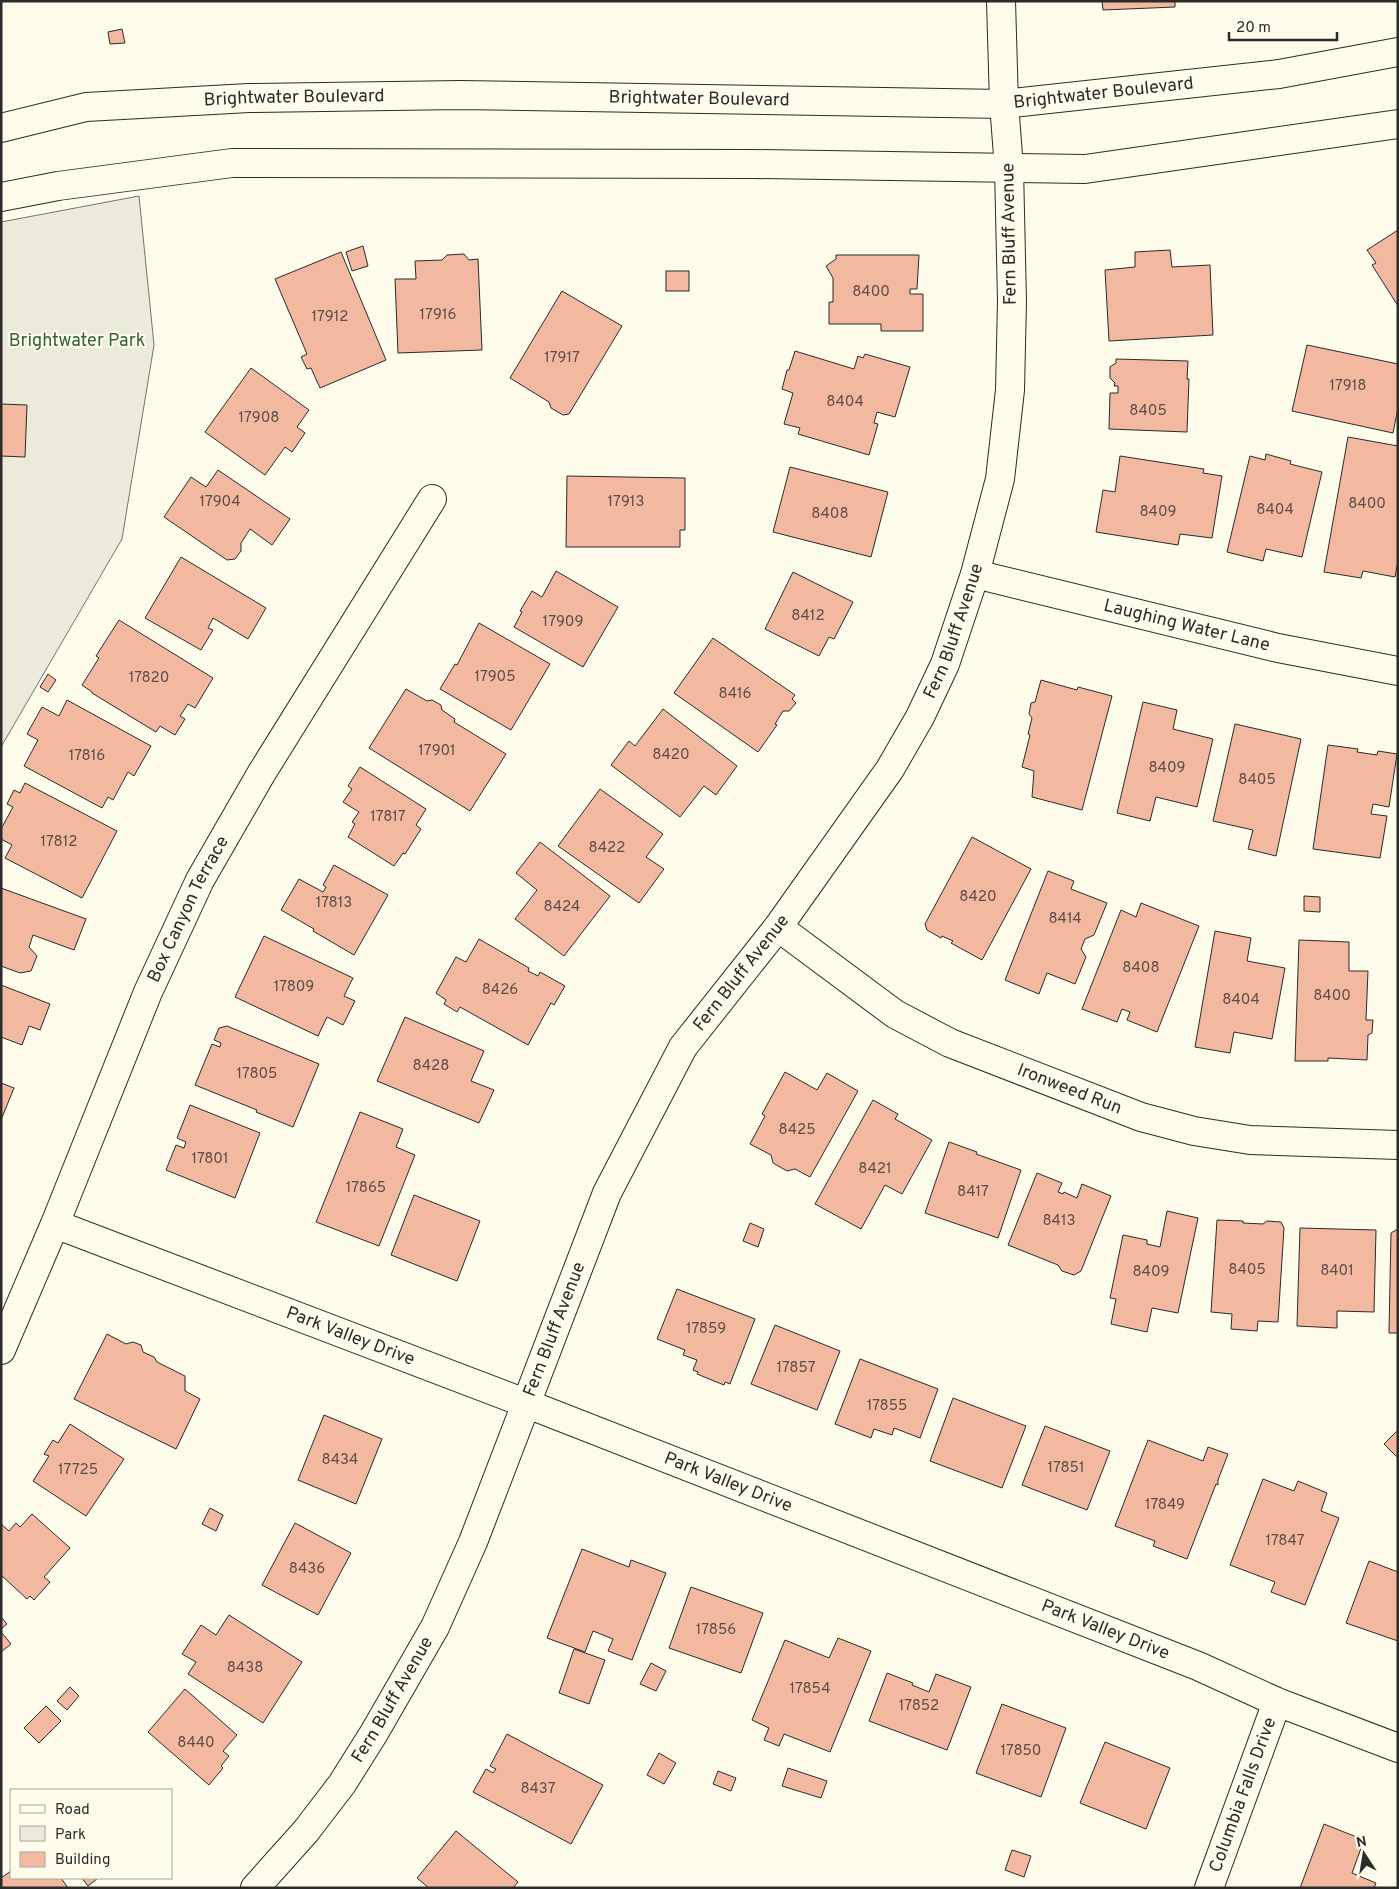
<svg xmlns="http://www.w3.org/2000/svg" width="1399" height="1889" font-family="Overpass,sans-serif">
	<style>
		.green { fill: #ecebdb; stroke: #74746e }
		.building { fill: #f2b8a0; stroke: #2b2b2b }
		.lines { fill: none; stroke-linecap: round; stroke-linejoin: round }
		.minor-casing { stroke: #2b2b2b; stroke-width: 30 }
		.tertiary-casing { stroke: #2b2b2b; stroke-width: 30 }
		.minor { stroke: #fdfbea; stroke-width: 28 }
		.tertiary { stroke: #fdfbea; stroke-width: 28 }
		.labels { text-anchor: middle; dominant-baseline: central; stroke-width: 4; stroke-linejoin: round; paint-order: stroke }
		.number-label { font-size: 15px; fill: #5d4e48 }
		.street-label { font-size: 18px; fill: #2b2b2b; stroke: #fdfbea }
		.park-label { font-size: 18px; fill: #34623c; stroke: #fdfbea }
	</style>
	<rect width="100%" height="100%" fill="#fdfbea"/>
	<polygon class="green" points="139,196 154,345 122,539 1,747 1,222"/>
	<g class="building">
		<polygon points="1102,1 1175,1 1175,7 1103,10"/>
		<polygon points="122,29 125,43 110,44 108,32"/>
		<polygon points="1398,230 1398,306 1372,265 1376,263 1367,250"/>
		<polygon points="363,246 368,266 352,271 346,252"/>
		<polygon points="1170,250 1172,267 1210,265 1213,335 1109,341 1105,270 1135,267 1135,252"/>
		<polygon points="341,252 386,360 320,388 311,368 307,369 301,357 307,354 275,279"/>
		<polygon points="464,254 469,260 478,259 482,350 398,353 395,279 416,279 415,261 442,260 447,255"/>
		<polygon points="836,255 919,255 917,289 910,289 910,294 923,294 923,331 881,331 881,324 829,324 829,302 833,302 833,278 826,266 836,259"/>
		<rect x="666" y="271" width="23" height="20"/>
		<polygon points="562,291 622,326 569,414 563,415 551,408 549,402 510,378"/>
		<polygon points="1307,345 1398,364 1398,408 1393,433 1292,411"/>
		<polygon points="795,351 854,369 858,356 863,358 865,354 910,367 895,417 877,412 874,423 878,424 869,455 798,434 800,428 784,424 793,393 782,389 787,370 789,370"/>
		<polygon points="1116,359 1188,361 1187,379 1189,379 1187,432 1109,429 1110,393 1118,393 1118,386 1114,386 1115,383 1110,378 1110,367 1116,363"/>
		<polygon points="251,368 309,410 297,427 305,433 292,452 285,447 265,475 205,432"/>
		<polygon points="1,404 27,405 25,457 1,456"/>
		<polygon points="1348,437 1398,446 1398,561 1395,577 1363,571 1361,578 1324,572"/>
		<polygon points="1266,454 1291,461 1290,464 1322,472 1302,557 1266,549 1263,561 1227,552 1250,456 1265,460"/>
		<polygon points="1120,456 1204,469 1203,473 1222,476 1212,538 1180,534 1178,545 1096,532 1103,490 1115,492"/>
		<polygon points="790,467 888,492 871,557 773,532"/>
		<polygon points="218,470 290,519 272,545 250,529 241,543 241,551 235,559 227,560 164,517 191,477 206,487"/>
		<polygon points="567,476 685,478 685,530 680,530 680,547 566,547"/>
		<polygon points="181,557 266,608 248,639 213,618 208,628 213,630 201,650 145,618"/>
		<polygon points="556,571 618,607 583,667 514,627 522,612 520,611 532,591 542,597"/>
		<polygon points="793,572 853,602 834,639 829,637 819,656 765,629"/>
		<polygon points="119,620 213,678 195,708 188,704 180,716 185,719 175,735 160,726 156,732 92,693 92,692 82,685 99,658 96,656"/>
		<polygon points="479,623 550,664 511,730 440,689 455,664 457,665"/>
		<polygon points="713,638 795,695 792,699 796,703 789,711 783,711 775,724 777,725 758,752 674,693"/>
		<polygon points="48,674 56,680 48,692 40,687"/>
		<polygon points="1041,680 1077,690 1078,687 1112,696 1082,810 1032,797 1034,771 1022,767 1030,735 1028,734 1032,718 1029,714 1031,703 1035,702"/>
		<polygon points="406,689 427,701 432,700 441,705 442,710 455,719 454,722 506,754 470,811 369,748"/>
		<polygon points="67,700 151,746 134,776 128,772 113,800 108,797 102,808 24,766 38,740 27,734 42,707 59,716"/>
		<polygon points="1143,702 1177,710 1173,729 1213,739 1197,807 1156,797 1150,821 1117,813"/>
		<polygon points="663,709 737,766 716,795 704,786 680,817 611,765 629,741 635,746"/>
		<polygon points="1235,724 1301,739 1276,856 1248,849 1253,830 1213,821"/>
		<polygon points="1328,745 1358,749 1357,752 1377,755 1378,751 1397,754 1389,807 1373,804 1371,814 1387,816 1380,858 1313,849"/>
		<polygon points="360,767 426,809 416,825 421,829 405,854 403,853 394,866 348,837 355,824 352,822 359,812 343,802 352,789 348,786"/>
		<polygon points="25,783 117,831 82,898 5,858 12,845 1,839 1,829 13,807 7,804 14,790 20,793"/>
		<polygon points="600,789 663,834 646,857 664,869 639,903 558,846"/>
		<polygon points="972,837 1031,869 982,960 951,943 953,941 942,936 941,938 927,930 925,924"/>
		<polygon points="540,842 610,896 564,956 515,919 537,890 516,873"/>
		<polygon points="334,865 388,895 354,955 313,931 314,929 281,910 299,879 323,892 326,887 323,885"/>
		<polygon points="1048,871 1074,881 1071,889 1107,903 1094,935 1085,939 1081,949 1086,957 1075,984 1047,973 1039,994 1005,980"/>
		<polygon points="1,888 86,919 74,950 33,935 29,947 37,956 31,971 20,973 1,966"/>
		<polygon points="1304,896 1320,897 1320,912 1304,911"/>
		<polygon points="1141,903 1199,926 1157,1032 1127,1020 1130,1012 1122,1009 1117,1022 1082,1009 1121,910 1136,917"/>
		<polygon points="1215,931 1251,938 1247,961 1285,968 1272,1039 1234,1032 1230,1053 1195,1047"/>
		<polygon points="264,936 353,978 344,996 355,1001 343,1025 327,1017 318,1036 235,997"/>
		<polygon points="479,939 529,968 528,971 538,976 540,972 565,986 554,1005 551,1003 528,1045 460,1007 457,1012 444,1004 446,1000 436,993 456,957 466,962"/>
		<polygon points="1299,940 1349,942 1349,971 1368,971 1366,1020 1373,1020 1372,1033 1368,1035 1367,1060 1328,1058 1328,1061 1295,1061"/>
		<polygon points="1,985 50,1004 40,1030 29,1026 22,1045 1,1037"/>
		<polygon points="405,1017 484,1051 471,1081 494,1090 479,1123 377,1081"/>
		<polygon points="227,1026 319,1064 293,1127 256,1112 257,1110 195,1085 212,1044 220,1047 221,1043 214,1040 219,1028"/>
		<polygon points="785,1072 817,1090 827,1073 858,1091 810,1177 795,1169 787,1171 773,1163 771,1155 750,1144 765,1116 762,1114"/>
		<polygon points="1,1083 14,1088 1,1120"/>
		<polygon points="873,1100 898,1114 895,1119 932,1140 902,1194 885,1185 861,1229 815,1204"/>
		<polygon points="190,1105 260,1133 235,1198 166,1170 176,1145 184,1148 186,1142 177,1138"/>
		<polygon points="360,1112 403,1129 396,1147 415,1155 379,1246 316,1222"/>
		<polygon points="949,1142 977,1152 976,1154 1021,1170 998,1238 925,1213"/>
		<polygon points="1037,1173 1062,1183 1058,1192 1063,1194 1064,1192 1077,1198 1082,1184 1111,1196 1081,1271 1074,1275 1062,1271 1058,1265 1008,1245"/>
		<polygon points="414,1195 480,1221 457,1281 391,1255"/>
		<polygon points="1167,1211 1198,1218 1178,1313 1152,1308 1147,1332 1111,1324 1116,1299 1110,1298 1123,1235 1147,1240 1147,1244 1160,1247"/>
		<polygon points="1217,1220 1243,1221 1243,1223 1263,1224 1267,1221 1281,1222 1284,1228 1278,1322 1258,1321 1257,1331 1231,1329 1232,1314 1211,1312"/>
		<polygon points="750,1223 764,1229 758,1247 743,1241"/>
		<polygon points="1300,1228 1376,1230 1374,1312 1337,1311 1337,1328 1297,1326"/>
		<polygon points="1396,1230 1398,1230 1398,1333 1389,1333 1391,1233"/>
		<polygon points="677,1289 755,1319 730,1384 725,1382 724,1385 697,1374 698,1372 693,1370 697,1360 683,1355 685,1350 657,1339"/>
		<polygon points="775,1325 840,1351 817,1410 751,1384"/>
		<polygon points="107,1334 126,1344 133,1342 141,1345 143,1352 154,1357 157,1362 185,1376 185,1391 200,1399 176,1449 74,1399"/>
		<polygon points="860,1359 938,1389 920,1438 894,1428 892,1435 874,1429 871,1438 835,1424"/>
		<polygon points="953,1398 1026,1426 1002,1488 930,1461"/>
		<polygon points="324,1415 382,1439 356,1504 298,1480"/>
		<polygon points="70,1424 124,1459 86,1516 33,1481 49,1456 44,1454 53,1440 58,1443"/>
		<polygon points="1045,1426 1110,1451 1087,1510 1022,1485"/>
		<polygon points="1398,1430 1398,1458 1384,1444"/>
		<polygon points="1148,1440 1203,1461 1208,1447 1228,1454 1218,1480 1218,1485 1216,1484 1187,1559 1153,1546 1155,1541 1115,1526"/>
		<polygon points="1263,1479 1294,1491 1298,1481 1327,1493 1321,1511 1339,1518 1305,1605 1271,1592 1275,1582 1230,1565"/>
		<polygon points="210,1508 223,1515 216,1531 202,1524"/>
		<polygon points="32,1514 70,1548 44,1577 50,1582 34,1600 30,1596 27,1599 1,1575 1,1524 9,1531 16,1523 20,1527"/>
		<polygon points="295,1523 351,1553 318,1615 262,1585"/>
		<polygon points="582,1549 629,1567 631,1560 666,1573 632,1660 608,1651 613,1639 593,1631 585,1652 547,1638"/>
		<polygon points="1369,1561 1398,1572 1398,1641 1346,1623"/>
		<polygon points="691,1587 763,1613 741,1673 669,1648"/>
		<polygon points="229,1615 302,1662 263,1723 188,1674 196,1662 182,1654 201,1625 216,1635"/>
		<polygon points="1,1617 7,1624 1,1629"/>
		<polygon points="1,1632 11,1644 1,1652"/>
		<polygon points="838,1638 871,1651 830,1752 784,1734 779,1746 764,1740 769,1728 752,1720 785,1640 829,1658"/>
		<polygon points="574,1649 605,1660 589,1704 559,1693"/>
		<polygon points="651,1663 666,1671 656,1691 640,1684"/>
		<polygon points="887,1673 913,1683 912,1685 929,1692 936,1674 971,1687 947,1750 869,1721"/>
		<polygon points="70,1687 79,1696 67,1710 57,1701"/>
		<polygon points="185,1689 237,1735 223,1751 229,1756 221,1766 223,1768 209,1785 148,1732"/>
		<polygon points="1002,1704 1066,1728 1041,1797 976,1773"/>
		<polygon points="46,1706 61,1721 39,1743 24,1728"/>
		<polygon points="507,1734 603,1785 571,1844 473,1792 486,1769 493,1773 496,1769 490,1766"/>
		<polygon points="1105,1742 1170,1768 1146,1829 1080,1803"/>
		<polygon points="659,1753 676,1763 664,1784 647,1775"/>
		<polygon points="788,1768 827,1781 821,1798 782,1786"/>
		<polygon points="718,1771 736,1778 731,1791 713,1784"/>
		<polygon points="1324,1824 1364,1840 1352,1873 1376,1883 1374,1888 1300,1888"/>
		<polygon points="456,1831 518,1882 513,1888 429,1888 417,1878"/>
		<polygon points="1012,1850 1031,1856 1024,1877 1005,1870"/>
		<polygon points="11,1871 11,1878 61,1878 68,1888 1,1888 1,1878"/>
		<polygon points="82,1878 98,1878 88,1886"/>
	</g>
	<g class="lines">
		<g class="minor-casing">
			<g id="minor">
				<path id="s1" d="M975 574 1278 648 1398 671"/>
				<path id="s2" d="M778 927 895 1014 950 1043 1141 1117 1194 1131 1250 1140 1398 1145"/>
				<path id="s3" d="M55 1224 525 1403 1198 1666 1277 1702 1398 1748"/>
				<path id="s4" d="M1 1350 55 1224 148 992 200 880 261 774 432 499"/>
				<path id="s5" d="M255 1888 306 1831 342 1784 374 1733 435 1627 473 1542 607 1193 683 1047 778 927 890 769 920 717 945 664 975 574 1000 479 1010 390 1012 301 1009 168 1004 104 1001 1"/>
				<path id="s6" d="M1209 1888 1277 1702"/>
			</g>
		</g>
		<g class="tertiary-casing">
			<g id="tertiary">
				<path id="s7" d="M1 128 86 107 249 98 460 95 1004 104 1279 74 1398 52"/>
				<polyline points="1,197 58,186 232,163 754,164 1085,169 1398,124"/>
			</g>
		</g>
		<use href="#minor" class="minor"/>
		<use href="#tertiary" class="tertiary"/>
	</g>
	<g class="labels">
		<g class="number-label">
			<text x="871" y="292">8400</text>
			<text x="438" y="315">17916</text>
			<text x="330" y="317">17912</text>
			<text x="562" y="358">17917</text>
			<text x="1348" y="386">17918</text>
			<text x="845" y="402">8404</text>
			<text x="1148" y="411">8405</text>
			<text x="259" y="418">17908</text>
			<text x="220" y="502">17904</text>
			<text x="626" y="502">17913</text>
			<text x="1367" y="504">8400</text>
			<text x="1275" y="510">8404</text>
			<text x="1158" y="512">8409</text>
			<text x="830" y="514">8408</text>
			<text x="808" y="616">8412</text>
			<text x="563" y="622">17909</text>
			<text x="495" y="677">17905</text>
			<text x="149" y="678">17820</text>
			<text x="735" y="694">8416</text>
			<text x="437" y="751">17901</text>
			<text x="671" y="755">8420</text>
			<text x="87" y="756">17816</text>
			<text x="1167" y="768">8409</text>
			<text x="1257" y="780">8405</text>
			<text x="388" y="817">17817</text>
			<text x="59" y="842">17812</text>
			<text x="607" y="848">8422</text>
			<text x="978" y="897">8420</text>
			<text x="334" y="903">17813</text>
			<text x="562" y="907">8424</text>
			<text x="1065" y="919">8414</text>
			<text x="1141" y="968">8408</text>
			<text x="294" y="987">17809</text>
			<text x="500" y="990">8426</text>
			<text x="1332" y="996">8400</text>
			<text x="1241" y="1000">8404</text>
			<text x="431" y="1066">8428</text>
			<text x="257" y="1074">17805</text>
			<text x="797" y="1130">8425</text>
			<text x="210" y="1159">17801</text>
			<text x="875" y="1169">8421</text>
			<text x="366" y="1188">17865</text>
			<text x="973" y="1192">8417</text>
			<text x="1059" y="1221">8413</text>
			<text x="1247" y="1270">8405</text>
			<text x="1337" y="1271">8401</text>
			<text x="1151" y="1272">8409</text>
			<text x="706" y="1329">17859</text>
			<text x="796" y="1368">17857</text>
			<text x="887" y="1406">17855</text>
			<text x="340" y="1460">8434</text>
			<text x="1066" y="1468">17851</text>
			<text x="78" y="1470">17725</text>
			<text x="1165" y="1505">17849</text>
			<text x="1285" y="1541">17847</text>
			<text x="307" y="1569">8436</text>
			<text x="716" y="1630">17856</text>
			<text x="245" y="1668">8438</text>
			<text x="810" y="1689">17854</text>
			<text x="919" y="1706">17852</text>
			<text x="196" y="1743">8440</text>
			<text x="1021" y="1751">17850</text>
			<text x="538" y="1789">8437</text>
		</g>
		<g class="street-label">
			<text stroke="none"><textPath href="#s7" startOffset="1106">Brightwater Boulevard</textPath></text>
			<text stroke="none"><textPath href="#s7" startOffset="296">Brightwater Boulevard</textPath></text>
			<text stroke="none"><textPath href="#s7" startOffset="701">Brightwater Boulevard</textPath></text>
			<text transform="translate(1010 234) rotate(-91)">Fern Bluff Avenue</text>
			<text stroke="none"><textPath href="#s1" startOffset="218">Laughing Water Lane</textPath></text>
			<text stroke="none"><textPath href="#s5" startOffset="1449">Fern Bluff Avenue</textPath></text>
			<text stroke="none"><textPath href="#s4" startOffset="479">Box Canyon Terrace</textPath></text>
			<text stroke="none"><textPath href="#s5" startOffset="1044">Fern Bluff Avenue</textPath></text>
			<text stroke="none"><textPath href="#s2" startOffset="336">Ironweed Run</textPath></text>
			<text stroke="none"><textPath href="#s5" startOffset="639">Fern Bluff Avenue</textPath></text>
			<text stroke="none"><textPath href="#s3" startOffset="316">Park Valley Drive</textPath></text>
			<text stroke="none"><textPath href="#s3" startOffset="721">Park Valley Drive</textPath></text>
			<text stroke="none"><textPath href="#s3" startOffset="1126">Park Valley Drive</textPath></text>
			<text stroke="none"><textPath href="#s5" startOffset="234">Fern Bluff Avenue</textPath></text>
			<text stroke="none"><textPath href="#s6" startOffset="99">Columbia Falls Drive</textPath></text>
		</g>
		<g class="park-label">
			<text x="77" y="341">Brightwater Park</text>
		</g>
	</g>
	<rect width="1399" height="1889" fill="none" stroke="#2b2b2b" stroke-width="5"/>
	<rect x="10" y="1789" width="162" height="90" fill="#fdfbea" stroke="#a9a89e"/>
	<rect x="20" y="1805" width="25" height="8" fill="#fdfbea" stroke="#a9a89e"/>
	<text x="55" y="1814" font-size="15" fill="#2b2b2b">Road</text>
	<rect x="20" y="1826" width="25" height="15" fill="#ecebdb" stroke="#a9a89e"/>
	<text x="55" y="1839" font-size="15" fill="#2b2b2b">Park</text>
	<rect x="20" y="1852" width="25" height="15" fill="#f2b8a0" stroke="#a9a89e"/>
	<text x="55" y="1864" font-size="15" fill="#2b2b2b">Building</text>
	<g transform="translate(1364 1854) rotate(348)" stroke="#fdfbea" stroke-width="4" paint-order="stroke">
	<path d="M0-4L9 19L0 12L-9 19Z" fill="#2b2b2b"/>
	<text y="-8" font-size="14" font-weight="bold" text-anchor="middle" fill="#2b2b2b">N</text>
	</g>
	<path d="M1229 32v8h108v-8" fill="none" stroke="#2b2b2b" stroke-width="2.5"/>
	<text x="1236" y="32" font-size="15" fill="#2b2b2b" stroke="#fdfbea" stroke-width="4" paint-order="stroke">20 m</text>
</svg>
